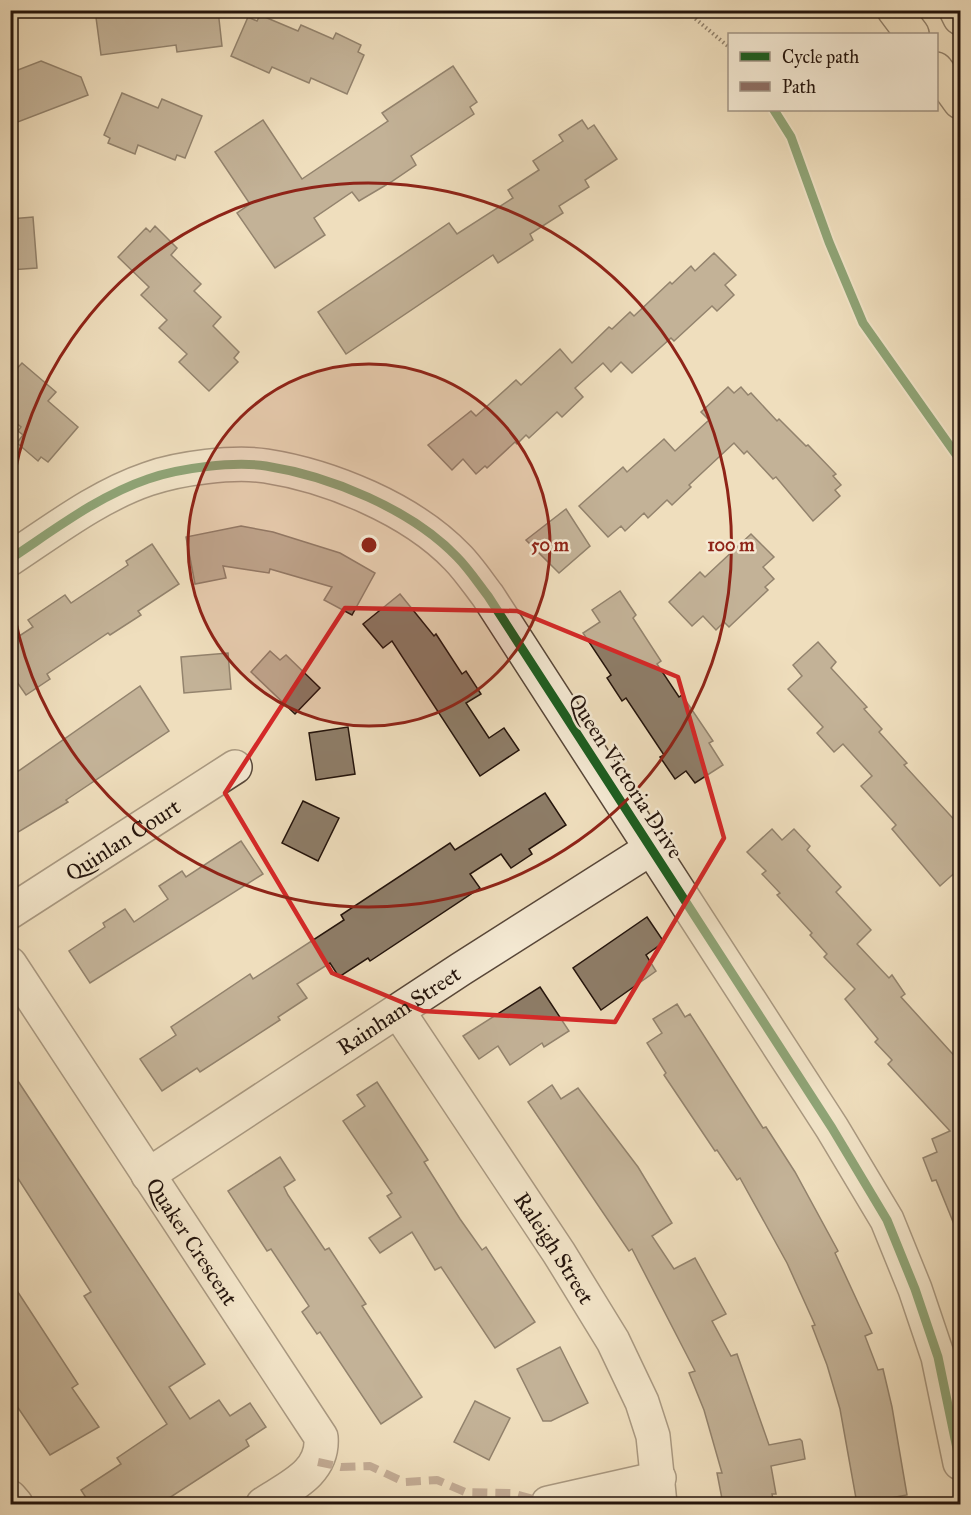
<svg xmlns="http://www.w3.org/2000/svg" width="971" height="1515" font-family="'IM FELL Great Primer',serif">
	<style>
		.building { fill: #8e7d68; stroke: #24140c; stroke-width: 1.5 }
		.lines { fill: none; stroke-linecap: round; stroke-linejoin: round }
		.minor-casing { stroke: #574638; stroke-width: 36 }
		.highway-casing { stroke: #24140c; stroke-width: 36 }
		.path { stroke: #24140c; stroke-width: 4; stroke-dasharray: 1.5 3; stroke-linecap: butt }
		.minor { stroke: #f5ead4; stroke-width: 33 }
		.highway { stroke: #efdebd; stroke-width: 33 }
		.quiet { stroke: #8d6e63; stroke-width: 8; stroke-dasharray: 15 8; stroke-linecap: butt }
		.cycleway-casing { stroke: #f5ead4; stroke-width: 13 }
		.cycleway { stroke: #1b5e20; stroke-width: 9 }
		.marked { fill: none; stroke: #d62828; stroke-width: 4.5; stroke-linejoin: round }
		.ring { fill: none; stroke: #8f2418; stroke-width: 3 }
		.labels { text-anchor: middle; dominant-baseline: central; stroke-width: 5; stroke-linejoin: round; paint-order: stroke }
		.street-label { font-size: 22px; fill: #24140c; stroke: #f5ead4 }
		.centre { fill: #8f2418; stroke: #f5ead4; stroke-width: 3 }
		.ring-label { font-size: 18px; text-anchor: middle; font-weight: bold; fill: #8f2418; stroke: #f5ead4; stroke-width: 5; stroke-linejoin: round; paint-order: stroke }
	</style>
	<rect width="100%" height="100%" fill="#efdebd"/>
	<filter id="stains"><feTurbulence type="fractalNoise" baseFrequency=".00333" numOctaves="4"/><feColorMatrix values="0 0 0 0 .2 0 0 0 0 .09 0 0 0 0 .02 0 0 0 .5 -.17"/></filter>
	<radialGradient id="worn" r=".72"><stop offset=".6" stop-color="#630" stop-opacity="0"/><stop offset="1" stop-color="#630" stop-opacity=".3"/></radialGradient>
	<g class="building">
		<polygon points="95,10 218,10 222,46 177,52 176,45 101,55"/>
		<polygon points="260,15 298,31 301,25 333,39 336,33 361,45 358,52 364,55 347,94 311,78 309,83 272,67 269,73 231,56 248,17 257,21"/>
		<polygon points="41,61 81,77 88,95 10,125 10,73"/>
		<polygon points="453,66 477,102 470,107 474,114 411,156 416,165 391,182 359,201 352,192 314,218 325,235 275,268 237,213 250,204 215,152 263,120 302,179 388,121 382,113"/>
		<polygon points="122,93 158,108 162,99 202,116 185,158 177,155 175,160 138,145 135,154 108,143 110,138 104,135"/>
		<polygon points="582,120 588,129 594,125 617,159 585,180 589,187 559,206 563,213 530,234 533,240 498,263 493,255 346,354 318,312 449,223 457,234 513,198 508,190 539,170 533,161 563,141 559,135"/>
		<polygon points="33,217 37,268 10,270 10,219"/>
		<polygon points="155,226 177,248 171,255 201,284 194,291 221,317 213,326 239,352 234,358 238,362 209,391 179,362 187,354 159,328 167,320 141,295 149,287 118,257 146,228 150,232"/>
		<polygon points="714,253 736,275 725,285 734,295 717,311 712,306 674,341 671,338 632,373 621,362 611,372 603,363 575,388 583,397 562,417 557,412 529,438 526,435 517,444 515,442 487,468 485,466 476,474 463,459 452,470 428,445 471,411 476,416 516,380 521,385 560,349 572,363 609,327 612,329 630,312 634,316 670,282 672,284 691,266 695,271"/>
		<polygon points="22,363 56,392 48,401 78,427 48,462 41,457 38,461 17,443 23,435 18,431 21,427 10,418 10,376"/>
		<polygon points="728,387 734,393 741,387 748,395 751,393 777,421 779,419 806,446 808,445 836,474 833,476 841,485 835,490 840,496 813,521 776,477 773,479 747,451 744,454 734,443 689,485 691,487 672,505 667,500 648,518 644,513 625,531 621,526 608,537 579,506 623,467 627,472 664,439 675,451 709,420 701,412"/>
		<polygon points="566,509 590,546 559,573 526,540"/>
		<polygon points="241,526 273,532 340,553 375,573 352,615 324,600 332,587 270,569 269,573 223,566 226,578 195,584 186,537"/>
		<polygon points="751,534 774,557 763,567 774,579 765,587 768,590 729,627 724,622 716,630 703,616 692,626 669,602 700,572 705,577"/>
		<polygon points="152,544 179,584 138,611 141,615 110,635 108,633 47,674 50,679 26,695 10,672 10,642 33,627 28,620 65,595 71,603 128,565 126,561"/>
		<polygon points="620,591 636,615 633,618 661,661 657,664 679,697 682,695 713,741 709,743 723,765 695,783 686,771 675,779 660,757 664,755 626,698 622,701 607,678 611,675 583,633 600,622 592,610"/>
		<polygon points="400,594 434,636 436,634 462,674 466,671 481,694 466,703 489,738 504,728 519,750 480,776 392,641 383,648 363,624"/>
		<polygon points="818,642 836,662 831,668 867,707 864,709 882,729 879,732 907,763 904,765 960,826 960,868 940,886 892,829 896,825 861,786 872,776 843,744 834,752 817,733 823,727 788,689 802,676 793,665"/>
		<polygon points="270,651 280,660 286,655 320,688 295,714 251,672"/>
		<polygon points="228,653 231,689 184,693 181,657"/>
		<polygon points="140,686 169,731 66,800 68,802 10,837 10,777"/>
		<polygon points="348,727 355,774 316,780 309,733"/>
		<polygon points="545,793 566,825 529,849 532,854 511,868 501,854 470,874 480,888 370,961 368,958 339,977 330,963 297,984 307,998 278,1017 280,1020 200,1072 197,1068 162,1091 140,1059 176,1035 171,1027 250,974 253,979 344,920 341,915 450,843 455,850"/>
		<polygon points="303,801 339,818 318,861 282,843"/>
		<polygon points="772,829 782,840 794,829 810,846 807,850 841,887 836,892 871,930 857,944 889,978 892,975 905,994 901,997 960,1062 960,1239 936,1180 932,1181 923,1158 937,1152 932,1139 950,1131 888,1064 892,1060 875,1042 878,1039 845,999 855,989 824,957 827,954 810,935 812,933 777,895 780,893 762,874 766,871 747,852"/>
		<polygon points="241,841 263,874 90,983 69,951 105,927 103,923 125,909 134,922 168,899 159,886 182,871 186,877"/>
		<polygon points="647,917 664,942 646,955 656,971 601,1010 573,968"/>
		<polygon points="540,987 569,1031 544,1047 542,1043 510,1065 498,1046 479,1059 463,1036"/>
		<polygon points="677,1004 685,1017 690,1014 763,1128 766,1127 795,1172 838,1251 835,1253 872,1333 865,1336 878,1370 883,1369 892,1407 907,1495 857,1504 840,1409 827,1365 812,1326 815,1325 787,1263 740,1178 737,1180 717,1150 715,1151 664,1075 666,1073 647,1043 662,1033 653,1019"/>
		<polygon points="10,1069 205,1364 169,1387 190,1419 219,1400 230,1416 250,1403 266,1427 246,1440 249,1446 160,1504 90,1504 81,1490 121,1464 117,1458 167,1424 84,1296 91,1292 10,1166"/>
		<polygon points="377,1082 428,1160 424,1162 460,1219 482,1250 486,1247 535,1322 495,1348 441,1267 435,1270 412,1232 380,1253 369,1238 401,1217 387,1196 392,1193 343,1121 365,1106 357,1095"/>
		<polygon points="552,1085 561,1099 578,1088 638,1167 672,1223 652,1236 674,1269 695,1258 726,1314 712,1321 731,1356 737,1354 769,1445 800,1439 802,1441 805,1459 771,1466 776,1494 772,1494 774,1504 723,1504 717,1473 722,1473 704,1410 689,1373 695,1371 632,1249 629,1251 528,1102"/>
		<polygon points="280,1157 295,1180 284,1187 288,1195 325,1250 329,1248 366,1304 362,1306 422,1397 381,1424 320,1332 317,1334 302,1312 309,1306 271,1249 267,1251 228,1191"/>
		<polygon points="10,1280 78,1384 72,1388 99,1427 50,1455 10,1396"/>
		<polygon points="560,1347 588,1403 551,1421 543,1421 517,1369"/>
		<polygon points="475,1401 510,1418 489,1460 454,1442"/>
	</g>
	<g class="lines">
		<g class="minor-casing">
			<g id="minor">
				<path d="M10 559C54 530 98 496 148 479 179 468 234 461 266 466 330 476 411 509 457 557 468 568 478 583 488 596L832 1128 887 1220 915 1289 938 1357 960 1463"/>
				<path id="s1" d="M10 912 235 767"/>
				<path id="s2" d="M10 964 321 1437C324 1473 289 1487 263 1504"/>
				<path id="s3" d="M398 1011 559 1253 613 1341 642 1402 653 1436 660 1504"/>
				<path id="s4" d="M148 1175 461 969 650 849"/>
				<polyline points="10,1497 16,1504"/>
				<polyline points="548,1503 659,1478"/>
			</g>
		</g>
		<g class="highway-casing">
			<g id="highway">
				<polyline points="894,10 912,34"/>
				<polyline points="956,10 960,18"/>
				<polyline points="936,69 960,102"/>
			</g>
		</g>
		<g class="path">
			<polyline points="685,10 730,48"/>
			<polyline points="774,110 791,137 829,242 863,323 960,460"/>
		</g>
		<use href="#minor" class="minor"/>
		<use href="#highway" class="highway"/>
		<polyline class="quiet" points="318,1462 341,1467 370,1466 404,1482 437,1480 465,1492 511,1493 548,1503"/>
		<g class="cycleway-casing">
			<g id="cycleway">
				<polyline points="774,110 791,137 829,242 863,323 960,460"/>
				<path d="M10 559C54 530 98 496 148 479 179 468 234 461 266 466 330 476 411 509 457 557 468 568 478 583 488 596L832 1128 887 1220 915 1289 938 1357 960 1463"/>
			</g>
		</g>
		<use href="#cycleway" class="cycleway"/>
	</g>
	<path d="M0 0H971V1515H0ZM345 608 517 611 678 677 724 838 615 1022 423 1011 332 973 225 793Z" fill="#efdebd" fill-opacity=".55" fill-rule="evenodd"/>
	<path class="marked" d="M345 608 517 611 678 677 724 838 615 1022 423 1011 332 973 225 793Z"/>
	<circle cx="369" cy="545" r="181" fill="#8f2418" fill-opacity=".12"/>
	<g class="ring">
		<circle cx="369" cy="545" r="181"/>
		<path d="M11 495A362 362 0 1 1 11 595"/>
	</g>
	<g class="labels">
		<g class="street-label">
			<text transform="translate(626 776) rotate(57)">Queen Victoria Drive</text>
			<text stroke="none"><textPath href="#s1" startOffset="134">Quinlan Court</textPath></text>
			<text stroke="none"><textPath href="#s4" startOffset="300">Rainham Street</textPath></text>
			<text stroke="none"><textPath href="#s2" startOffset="332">Quaker Crescent</textPath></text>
			<text stroke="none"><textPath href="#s3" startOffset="284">Raleigh Street</textPath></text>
		</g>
	</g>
	<circle cx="369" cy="545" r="9" class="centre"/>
	<g class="ring-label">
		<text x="550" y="551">50 m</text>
		<text x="731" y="551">100 m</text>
	</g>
	<rect width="971" height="1515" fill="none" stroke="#efdebd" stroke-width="36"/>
	<rect x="12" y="12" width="947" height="1491" fill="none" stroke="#24140c" stroke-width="3"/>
	<rect x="18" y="18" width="935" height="1479" fill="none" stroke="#24140c" stroke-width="1.5"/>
	<rect x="728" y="33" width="210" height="78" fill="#f5ead4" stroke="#a19484" stroke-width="1.5"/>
	<rect x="740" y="52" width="30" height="9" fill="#1b5e20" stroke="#a19484" stroke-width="1.5"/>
	<text x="782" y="63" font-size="18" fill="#24140c">Cycle path</text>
	<rect x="740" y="82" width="30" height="9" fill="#8d6e63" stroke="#a19484" stroke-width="1.5"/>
	<text x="782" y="93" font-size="18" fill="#24140c">Path</text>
	<rect width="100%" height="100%" filter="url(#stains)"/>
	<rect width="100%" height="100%" fill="url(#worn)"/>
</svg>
